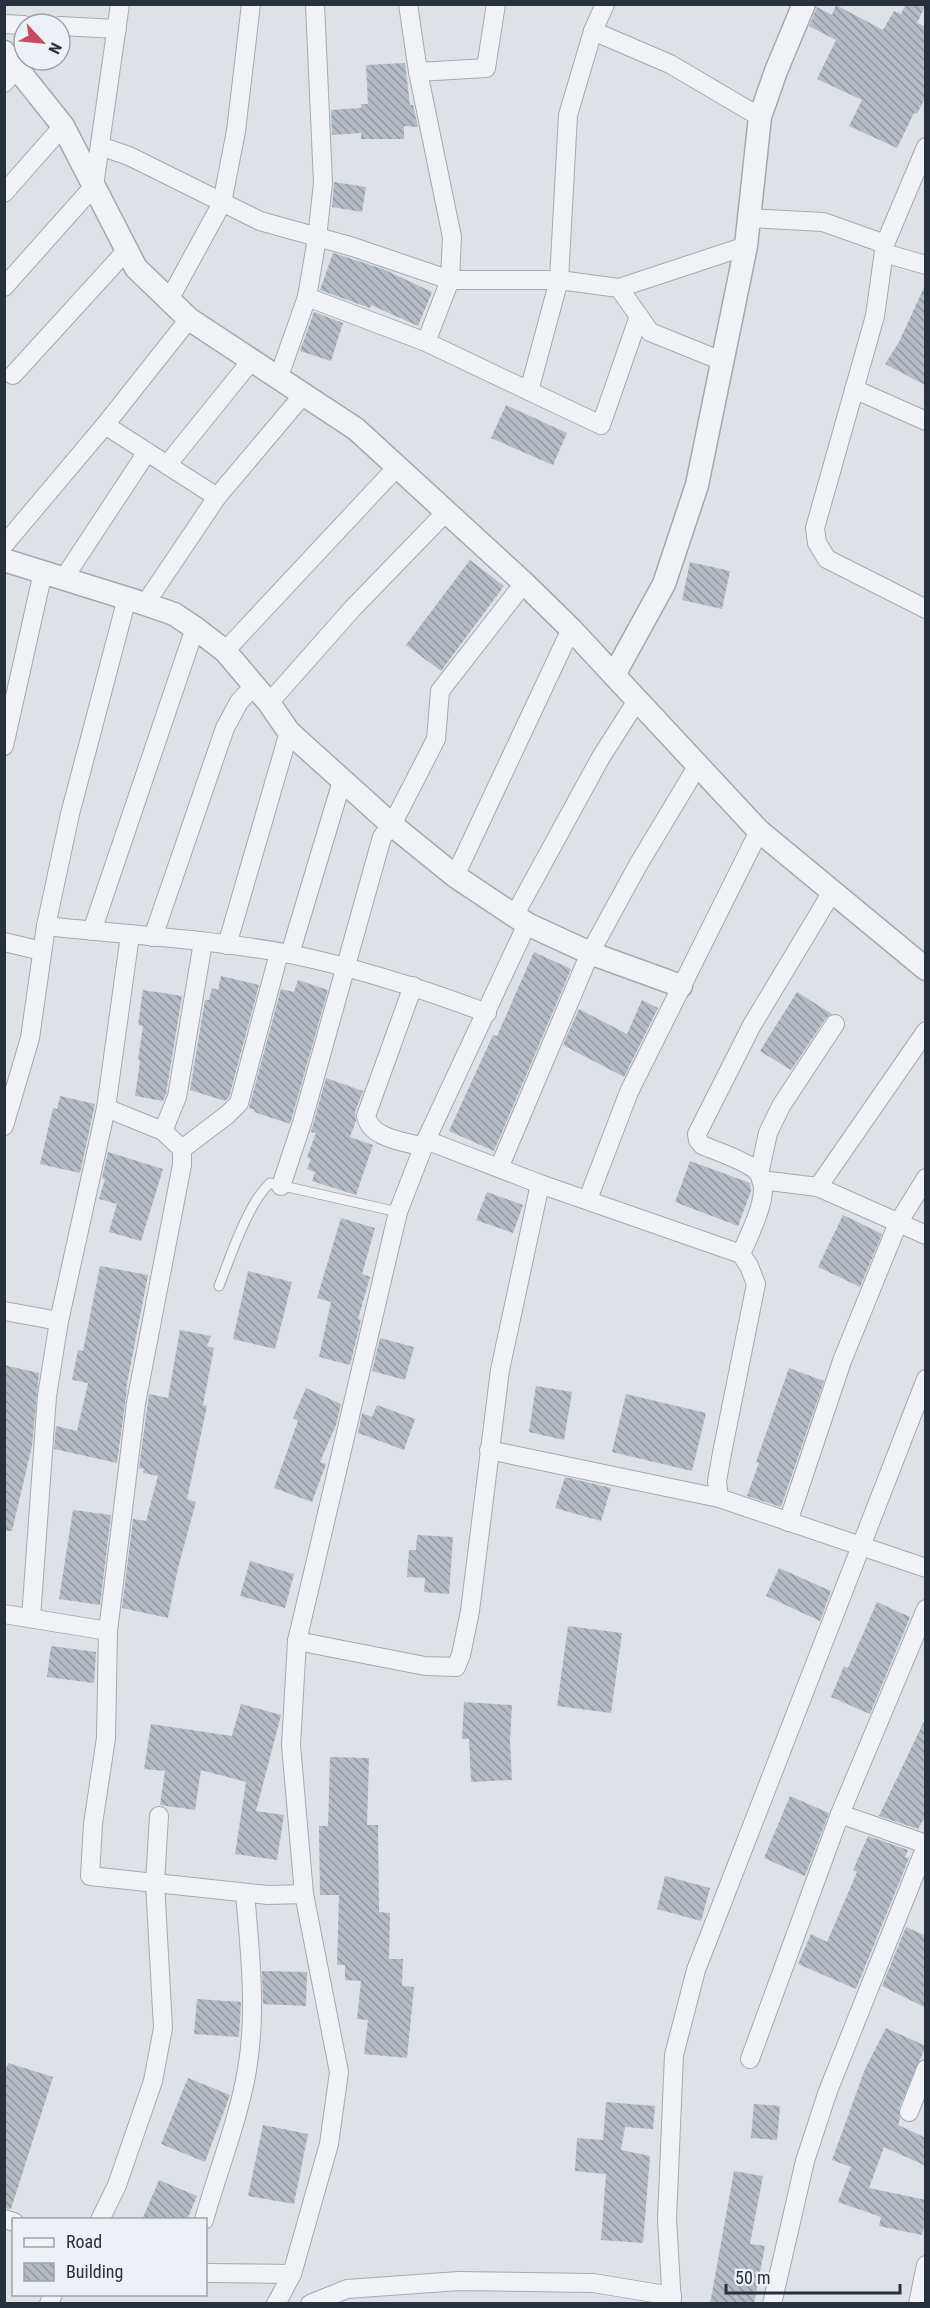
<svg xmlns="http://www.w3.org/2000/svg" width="930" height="2308" font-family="'Roboto Condensed',sans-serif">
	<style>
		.building { fill: url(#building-back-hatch) }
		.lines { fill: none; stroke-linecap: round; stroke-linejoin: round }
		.service-casing { stroke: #a4a9b0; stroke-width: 11 }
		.minor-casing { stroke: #a4a9b0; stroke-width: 20 }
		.tertiary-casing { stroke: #a4a9b0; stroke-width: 25 }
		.service { stroke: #f0f2f5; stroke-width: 9 }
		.minor { stroke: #f0f2f5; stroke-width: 18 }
		.tertiary { stroke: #f0f2f5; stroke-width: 22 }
	</style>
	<defs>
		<pattern id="building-back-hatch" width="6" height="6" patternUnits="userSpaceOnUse" patternTransform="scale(1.5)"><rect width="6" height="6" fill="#b5bbc3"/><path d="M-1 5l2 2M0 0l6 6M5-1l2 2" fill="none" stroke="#9398a0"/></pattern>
	</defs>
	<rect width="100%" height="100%" fill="#dee2e6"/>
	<g class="building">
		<polygon points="906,4 926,4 917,23 926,27 926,96 917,114 914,113 897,148 849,126 862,100 817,79 836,40 809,26 817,7 832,15 836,5 883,30 894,11 901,14"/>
		<polygon points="405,63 410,105 413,105 418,127 404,126 404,139 361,139 361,133 332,135 331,110 361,108 361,104 368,104 366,65"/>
		<polygon points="334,182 366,187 362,212 332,207"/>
		<polygon points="333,253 383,269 432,292 418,326 371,305 370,308 320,290"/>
		<polygon points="926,283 926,346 925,385 885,364 899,342"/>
		<polygon points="314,312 343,323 331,361 300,351"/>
		<polygon points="506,405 567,433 553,465 491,438"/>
		<polygon points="470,560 504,586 441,671 406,645"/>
		<polygon points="690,562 730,571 722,609 682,600"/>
		<polygon points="534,952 571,969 494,1151 449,1131 493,1035 497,1036"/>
		<polygon points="221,976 259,985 229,1097 225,1101 190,1090 205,1000 209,1000 212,988 218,990"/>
		<polygon points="298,980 328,990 290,1124 254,1112 255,1110 249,1108 281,989 294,992"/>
		<polygon points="143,990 182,996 166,1094 163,1101 135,1096 140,1061 138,1060 143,1026 138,1025"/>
		<polygon points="797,992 832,1014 826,1018 791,1070 760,1051"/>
		<polygon points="642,1000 658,1008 624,1077 563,1045 579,1009 627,1034"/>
		<polygon points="326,1078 363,1091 355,1112 356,1121 350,1137 373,1145 356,1195 312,1181 315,1172 307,1169 311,1159 307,1157 316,1133 311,1132"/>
		<polygon points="60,1096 95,1104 80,1173 40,1164 53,1108 57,1109"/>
		<polygon points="108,1152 163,1169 141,1241 109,1232 117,1204 99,1199 105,1179 102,1178"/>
		<polygon points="690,1161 750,1183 751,1191 738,1226 675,1202"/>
		<polygon points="487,1192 523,1205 513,1233 476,1220"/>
		<polygon points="843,1215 882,1234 860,1287 818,1267"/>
		<polygon points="341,1218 375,1228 362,1274 370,1277 358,1319 361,1320 350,1365 319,1357 331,1302 317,1298"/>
		<polygon points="100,1266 148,1275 126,1389 127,1389 117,1463 54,1449 56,1426 77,1431 88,1383 72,1380 78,1350 83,1351"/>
		<polygon points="248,1271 292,1282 275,1349 233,1339"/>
		<polygon points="180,1330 211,1336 207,1346 214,1348 203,1405 207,1406 187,1499 196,1502 178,1568 168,1618 122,1608 133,1519 146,1521 158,1476 143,1473 144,1469 139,1468 149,1394 168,1398"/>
		<polygon points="380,1338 414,1347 405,1380 372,1371"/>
		<polygon points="4,1365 39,1373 32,1446 12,1531 4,1531"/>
		<polygon points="789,1368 824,1381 781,1507 747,1496 759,1463 756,1462"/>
		<polygon points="536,1386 572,1392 564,1440 529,1432"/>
		<polygon points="306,1388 341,1404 336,1425 320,1462 326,1464 312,1502 274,1488 298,1421 293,1418"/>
		<polygon points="626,1394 706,1413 692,1471 612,1452"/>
		<polygon points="377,1405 415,1419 404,1450 358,1433 362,1413 372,1417"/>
		<polygon points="565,1477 611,1488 601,1521 555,1508"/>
		<polygon points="73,1510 111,1515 100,1605 59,1599"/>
		<polygon points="417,1535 453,1537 449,1594 424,1592 425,1578 407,1577 409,1550 416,1550"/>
		<polygon points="250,1561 294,1574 285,1608 240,1596"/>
		<polygon points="779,1568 831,1591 820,1621 766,1596"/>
		<polygon points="877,1602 910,1617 870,1714 831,1697 844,1666 848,1668"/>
		<polygon points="568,1626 622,1633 611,1713 557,1706"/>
		<polygon points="51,1646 96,1652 94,1683 47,1677"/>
		<polygon points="464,1702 512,1705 510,1742 512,1780 471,1782 469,1739 462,1739"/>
		<polygon points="241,1704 281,1715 256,1811 284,1815 277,1860 235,1854 246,1782 201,1770 195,1810 160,1805 165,1771 144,1769 151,1724 232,1736"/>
		<polygon points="926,1717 926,1815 918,1829 879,1816"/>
		<polygon points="330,1757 369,1758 367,1825 378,1825 379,1912 390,1913 389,1959 403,1959 402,1986 414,1987 407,2058 364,2054 368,2020 357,2019 361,1981 345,1980 345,1965 337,1965 339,1895 320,1895 319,1826 328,1826"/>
		<polygon points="790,1796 829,1813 805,1876 764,1858"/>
		<polygon points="868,1836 908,1850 905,1857 909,1858 856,1989 798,1964 811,1934 827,1942 857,1872 853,1870"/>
		<polygon points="665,1876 710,1888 701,1921 657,1909"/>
		<polygon points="906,1927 926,1936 926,2008 882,1986"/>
		<polygon points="262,1971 307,1972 306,2006 263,2004"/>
		<polygon points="197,1999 241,2002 239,2037 194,2034"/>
		<polygon points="886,2028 926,2046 899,2108 900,2119 898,2125 926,2138 926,2166 884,2147 869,2188 926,2200 926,2217 922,2235 879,2226 881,2217 838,2202 851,2167 832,2160 865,2069"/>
		<polygon points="8,2063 53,2077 11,2209 4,2208 4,2075"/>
		<polygon points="188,2078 230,2095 205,2162 161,2144"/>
		<polygon points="606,2102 655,2106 653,2129 625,2127 621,2150 650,2156 643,2243 601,2240 606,2174 575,2171 577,2138 603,2140"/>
		<polygon points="754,2104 780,2106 777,2140 751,2138"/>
		<polygon points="263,2125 308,2134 294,2204 248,2196"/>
		<polygon points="734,2171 763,2176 750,2244 765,2246 754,2304 710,2304"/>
		<polygon points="159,2180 197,2196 187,2220 142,2220"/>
	</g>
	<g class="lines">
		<g class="service-casing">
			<path id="service" d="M219 1286C230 1258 248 1203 270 1183L398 1212"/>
		</g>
		<g class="minor-casing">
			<g id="minor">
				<polyline points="408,4 418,72 452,237 450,280 426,342"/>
				<polyline points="4,24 24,25"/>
				<polyline points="60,26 117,29"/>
				<polyline points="593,31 670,64 760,117"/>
				<polyline points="418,72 486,68 496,4"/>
				<polyline points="4,83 17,68"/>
				<polyline points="100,146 129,156 260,221 353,247 450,280 559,280 568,115 593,31 605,4"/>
				<polyline points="926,147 885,244 875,316 815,528 817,543 827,559 926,609"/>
				<polyline points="4,193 63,126"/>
				<polyline points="750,218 823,222 885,244"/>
				<polyline points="884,253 926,265"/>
				<polyline points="4,287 94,186 120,4"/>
				<polyline points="619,288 746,246"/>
				<polyline points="307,297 426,342 529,391 559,280 619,288 650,332 722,361"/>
				<polyline points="169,300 222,203 236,131 251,4"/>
				<polyline points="13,375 127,250"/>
				<polyline points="278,379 307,297 317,238 323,183 315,4"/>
				<polyline points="854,389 926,421"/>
				<polyline points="529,391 601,425 639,316"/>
				<polyline points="105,425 189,319"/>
				<polyline points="167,465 251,361"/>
				<polyline points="4,545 105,425 217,497 303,395"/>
				<polyline points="64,578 147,452"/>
				<polyline points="145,604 217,497"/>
				<polyline points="225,651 397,467"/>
				<polyline points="269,703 353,608 446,512"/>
				<polyline points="4,746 43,572"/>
				<polyline points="455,876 571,629"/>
				<polyline points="514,916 601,757 638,699"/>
				<path d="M46 926C127 935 210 939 290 954 358 968 423 989 487 1013"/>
				<polyline points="92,931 195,628"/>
				<polyline points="153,937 225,728 239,702 254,686"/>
				<polyline points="4,942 42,951"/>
				<polyline points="227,945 289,732"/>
				<polyline points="290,954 342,781"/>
				<path d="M413 986 366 1116C371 1139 404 1141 423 1147"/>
				<polyline points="106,1108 163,1131 182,1149 182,1165 136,1403 108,1631 106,1738 93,1824 90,1876 268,1895 304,1894"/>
				<polyline points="4,1126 30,1038 46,926 70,814 127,598"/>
				<polyline points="163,1131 177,1097 203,942"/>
				<polyline points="426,1140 540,1184 741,1254 749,1266 756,1284 722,1453 717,1481 719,1498 926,1568"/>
				<polyline points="182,1149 227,1115 239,1103 279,953"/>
				<polyline points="499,1168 590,953 638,865 698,765"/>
				<polyline points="759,1174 768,1133 781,1106 835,1024"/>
				<polyline points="761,1180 818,1187 926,1235"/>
				<polyline points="281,1186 302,1123 382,837 392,825 436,739 440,691 524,583"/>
				<polyline points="818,1187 926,1031"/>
				<polyline points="588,1199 629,1092 759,831"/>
				<path d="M741 1254C749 1234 778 1184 753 1168 738 1158 718 1152 702 1145L698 1140 697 1134 752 1025 832 892"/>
				<polyline points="4,1311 59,1321"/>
				<polyline points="489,1450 719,1498"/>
				<polyline points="788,1522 842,1361 898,1223 926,1178"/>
				<polyline points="4,1614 108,1631"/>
				<polyline points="31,1618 47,1396 59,1321 106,1108 130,935"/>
				<polyline points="297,1641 425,1666 456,1667 461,1655 470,1611 500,1370 540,1184"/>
				<polyline points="840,1814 926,1844"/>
				<polyline points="750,2059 840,1814 926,1609"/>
				<polyline points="909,2112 926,2069"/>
				<polyline points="4,2219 14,2222"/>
				<polyline points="100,2220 117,2185 153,2081 163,2028 155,1883 159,1816"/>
				<path d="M204 2220C218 2170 238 2122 247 2070 257 2011 250 1952 245 1893"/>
				<polyline points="206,2273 292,2274"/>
				<polyline points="49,2304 53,2294"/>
				<polyline points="276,2304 292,2274 329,2144 339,2072 304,1894 291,1745 297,1641 398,1212 426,1140 527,924"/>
				<polyline points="310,2304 347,2289 459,2281 593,2283 672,2296"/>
				<polyline points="672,2304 667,2219 674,2055 696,1970 926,1379"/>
				<polyline points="772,2304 805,2161 828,2091 926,1846"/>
				<polyline points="918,2304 926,2265"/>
			</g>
		</g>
		<g class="tertiary-casing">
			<g id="tertiary">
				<polyline points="4,52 63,126 136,268 189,319 356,429 524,583 571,629 759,831 926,969"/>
				<polyline points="4,560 145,604 174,614 195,628 225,651 269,703 289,732 392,825 455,876 527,924 590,953 681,986"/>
				<polyline points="614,675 664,584 697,485 746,246 760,117 776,71 804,4"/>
			</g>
		</g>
		<use href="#service" class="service"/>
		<use href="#minor" class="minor"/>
		<use href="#tertiary" class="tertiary"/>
	</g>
	<rect width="930" height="2308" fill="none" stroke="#28303c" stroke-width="12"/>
	<rect x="12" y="2218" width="195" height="78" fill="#edf0f4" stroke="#9ea3aa" stroke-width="1.5"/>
	<rect x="24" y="2238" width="30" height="9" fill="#f0f2f5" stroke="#9ea3aa" stroke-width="1.5"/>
	<text x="66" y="2248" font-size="18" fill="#28303c">Road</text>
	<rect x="24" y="2263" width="30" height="18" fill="url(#building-back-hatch)" stroke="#9ea3aa" stroke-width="1.5"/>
	<text x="66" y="2278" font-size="18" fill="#28303c">Building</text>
	<g transform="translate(42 42) rotate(116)"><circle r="28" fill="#edf0f4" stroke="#9ea3aa" stroke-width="1.5"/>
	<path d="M0-4.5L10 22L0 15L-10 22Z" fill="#c54a62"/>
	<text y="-9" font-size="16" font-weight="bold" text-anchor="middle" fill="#28303c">N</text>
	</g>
	<path d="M726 2284v9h174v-9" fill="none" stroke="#28303c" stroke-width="3"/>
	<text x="735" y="2284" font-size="18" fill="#28303c" stroke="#edf0f4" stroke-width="4.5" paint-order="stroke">50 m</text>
</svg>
